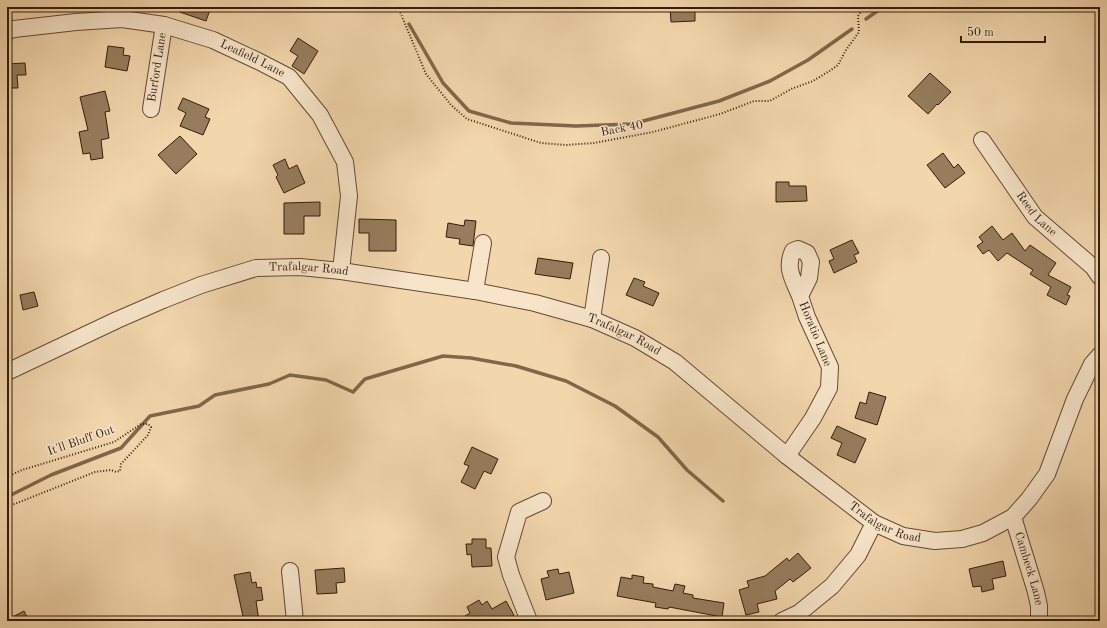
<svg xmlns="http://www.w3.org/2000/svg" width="1107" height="628" font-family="'Old Standard TT',serif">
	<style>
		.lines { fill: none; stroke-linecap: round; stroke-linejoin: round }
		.stream { stroke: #80664a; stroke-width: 3.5 }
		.building { fill: #977d5e; stroke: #351c09 }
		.minor-casing { stroke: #644a32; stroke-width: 18 }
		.path { stroke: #351c09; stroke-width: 2; stroke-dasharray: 1 2; stroke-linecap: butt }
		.minor { stroke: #f7e4c9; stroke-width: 16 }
		.labels { text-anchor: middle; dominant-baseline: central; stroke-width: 3; stroke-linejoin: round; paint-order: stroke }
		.street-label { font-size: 12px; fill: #351c09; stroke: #f7e4c9 }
	</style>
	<rect width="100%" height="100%" fill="#f2d6ac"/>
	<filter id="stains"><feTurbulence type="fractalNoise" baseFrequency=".005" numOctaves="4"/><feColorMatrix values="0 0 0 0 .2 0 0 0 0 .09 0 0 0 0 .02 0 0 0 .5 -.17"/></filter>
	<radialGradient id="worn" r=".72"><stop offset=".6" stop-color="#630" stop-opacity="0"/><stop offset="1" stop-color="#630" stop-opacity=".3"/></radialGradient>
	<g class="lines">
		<g class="stream">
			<polyline points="866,19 883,7"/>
			<polyline points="409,24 443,83 469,111 511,123 576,126 632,124 719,101 770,81 808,60 852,29"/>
			<polyline points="7,497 51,475 121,448 150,416 199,406 215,395 269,384 290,375 326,380 353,392 365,379 443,356 471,358 516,366 566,381 615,406 658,437 687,470 723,501"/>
		</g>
	</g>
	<g class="building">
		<polygon points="171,7 211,7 206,21 171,9"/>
		<polygon points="670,7 695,7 695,21 671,22"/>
		<polygon points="298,38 318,51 304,74 292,66 298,56 290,51"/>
		<polygon points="108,46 124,48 123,55 130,56 127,71 105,67"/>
		<polygon points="25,63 26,75 17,75 18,88 7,88 7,64"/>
		<polygon points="930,73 951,92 938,105 937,104 928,114 908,96"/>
		<polygon points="105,91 110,111 105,112 109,138 101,140 103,158 91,160 90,153 83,154 79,132 88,130 80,97"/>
		<polygon points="183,98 209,109 205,117 210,119 203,135 180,126 186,113 178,109"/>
		<polygon points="180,136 197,154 176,174 158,155"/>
		<polygon points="943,153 954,168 958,164 965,173 945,188 927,165"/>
		<polygon points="285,159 289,169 297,165 305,183 284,193 276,177 278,175 273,165"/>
		<polygon points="776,182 789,182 789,186 806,186 807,201 776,202"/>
		<polygon points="320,202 320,216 304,216 304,234 284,234 284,203"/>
		<polygon points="359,219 396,220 396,251 369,251 369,233 359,233"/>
		<polygon points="465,220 476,221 473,246 459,244 460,239 446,237 448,223 464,226"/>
		<polygon points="992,226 1003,240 1012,233 1025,251 1030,245 1056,263 1048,275 1071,287 1067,295 1070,296 1066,305 1047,295 1051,287 1030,274 1033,270 1007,253 998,261 989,250 983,254 977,246 983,242 979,237"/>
		<polygon points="852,240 859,253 854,255 857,262 834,273 829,261 834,259 830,250"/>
		<polygon points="538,258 573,263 570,279 535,274"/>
		<polygon points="634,278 645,282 643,286 659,293 653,306 626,295"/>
		<polygon points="34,292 38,306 23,310 20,295"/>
		<polygon points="869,392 886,397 877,425 855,418 860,402 866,404"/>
		<polygon points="837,426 866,439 855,463 837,455 842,443 831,438"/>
		<polygon points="472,447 498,459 491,474 484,471 475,489 461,482 469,466 464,464"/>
		<polygon points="472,539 486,539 486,548 491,548 492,566 472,567 471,554 467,555 466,544 472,544"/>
		<polygon points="798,553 811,568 793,582 790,579 775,591 777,599 757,604 759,612 746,615 739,590 749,587 747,581 765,576 787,558 789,561"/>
		<polygon points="1003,561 1006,576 992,579 994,589 982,592 981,586 973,587 969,569"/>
		<polygon points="344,568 345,582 336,583 337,593 317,594 315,570"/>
		<polygon points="558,569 559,574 569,572 574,593 546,600 541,579 549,577 547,571"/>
		<polygon points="250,572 252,583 256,582 257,588 261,587 263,600 256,601 259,621 244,621 234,575"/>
		<polygon points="632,575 644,577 643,583 653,584 653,587 673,591 675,584 685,586 683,593 693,595 693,598 724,603 722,617 669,607 668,609 655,607 656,603 617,596 621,577 632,579"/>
		<polygon points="479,600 482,605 487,601 492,609 506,601 514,615 504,621 457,621 470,613 467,607"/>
		<polygon points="24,611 29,621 7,621 7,620"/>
	</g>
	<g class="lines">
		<g class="minor-casing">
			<g id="minor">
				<path id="s1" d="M7 31 14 29 76 22 122 19 164 25 213 40 258 61 289 77 320 115 345 162 349 196 341 271"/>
				<path id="s2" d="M151 109 164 25"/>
				<path id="s3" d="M982 140 1035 217 1093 267 1100 277"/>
				<polyline points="475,291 483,243"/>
				<polyline points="592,319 601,258"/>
				<path id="s4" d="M7 372 117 320 163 300 201 285 256 268 300 267 341 271 475 291 535 303 592 319 635 338 675 362 787 456 874 523 903 536 935 541 962 539 983 533 1013 517 1029 499 1047 474 1075 399 1092 364 1100 355"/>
				<path d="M787 456 813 418 829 388 830 367 807 317 800 296 809 278 811 262 807 253 798 249 793 251C785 268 793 279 800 296"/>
				<path id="s5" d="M1013 517 1036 592 1039 606V621"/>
				<polyline points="290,571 295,621"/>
				<polyline points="529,621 511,575 506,557 519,512 543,501"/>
				<polyline points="782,621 799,613 832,586 858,555 874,523"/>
			</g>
		</g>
		<g class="path">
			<polyline points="398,7 426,74 451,105 467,119 541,143 566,145 594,143 653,132 720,114 754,101 770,101 791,89 813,81 831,70 838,65 846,50 859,32 858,16 864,7"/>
			<polyline points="7,477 22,470 114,442 141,424 148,424 151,427 148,435 121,464 120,471 116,472 111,470 95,472 7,507"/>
		</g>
		<use href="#minor" class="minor"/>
	</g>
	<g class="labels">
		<g class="street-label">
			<text stroke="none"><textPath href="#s1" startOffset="253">Leafield Lane</textPath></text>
			<text stroke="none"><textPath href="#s2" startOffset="42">Burford Lane</textPath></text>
			<text transform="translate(622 129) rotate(-11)">Back 40</text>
			<text stroke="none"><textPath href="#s3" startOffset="92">Reed Lane</textPath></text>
			<text stroke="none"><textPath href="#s4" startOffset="323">Trafalgar Road</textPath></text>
			<text transform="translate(815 334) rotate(68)">Horatio Lane</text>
			<text stroke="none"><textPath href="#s4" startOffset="647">Trafalgar Road</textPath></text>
			<text transform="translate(81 441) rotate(-19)">It'll Bluff Out</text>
			<text stroke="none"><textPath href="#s4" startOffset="971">Trafalgar Road</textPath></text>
			<text stroke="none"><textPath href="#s5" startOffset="54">Cambeck Lane</textPath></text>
		</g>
	</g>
	<rect width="1107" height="628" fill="none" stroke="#f2d6ac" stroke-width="24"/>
	<rect x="8" y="8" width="1091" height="612" fill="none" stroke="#351c09" stroke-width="2"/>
	<rect x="12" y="12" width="1083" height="604" fill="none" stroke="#351c09"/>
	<path d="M961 36v6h84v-6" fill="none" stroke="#351c09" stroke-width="2"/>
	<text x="967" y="36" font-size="12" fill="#351c09" stroke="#f7e4c9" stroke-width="3" paint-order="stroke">50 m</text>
	<rect width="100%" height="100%" filter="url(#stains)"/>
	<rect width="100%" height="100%" fill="url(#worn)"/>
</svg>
